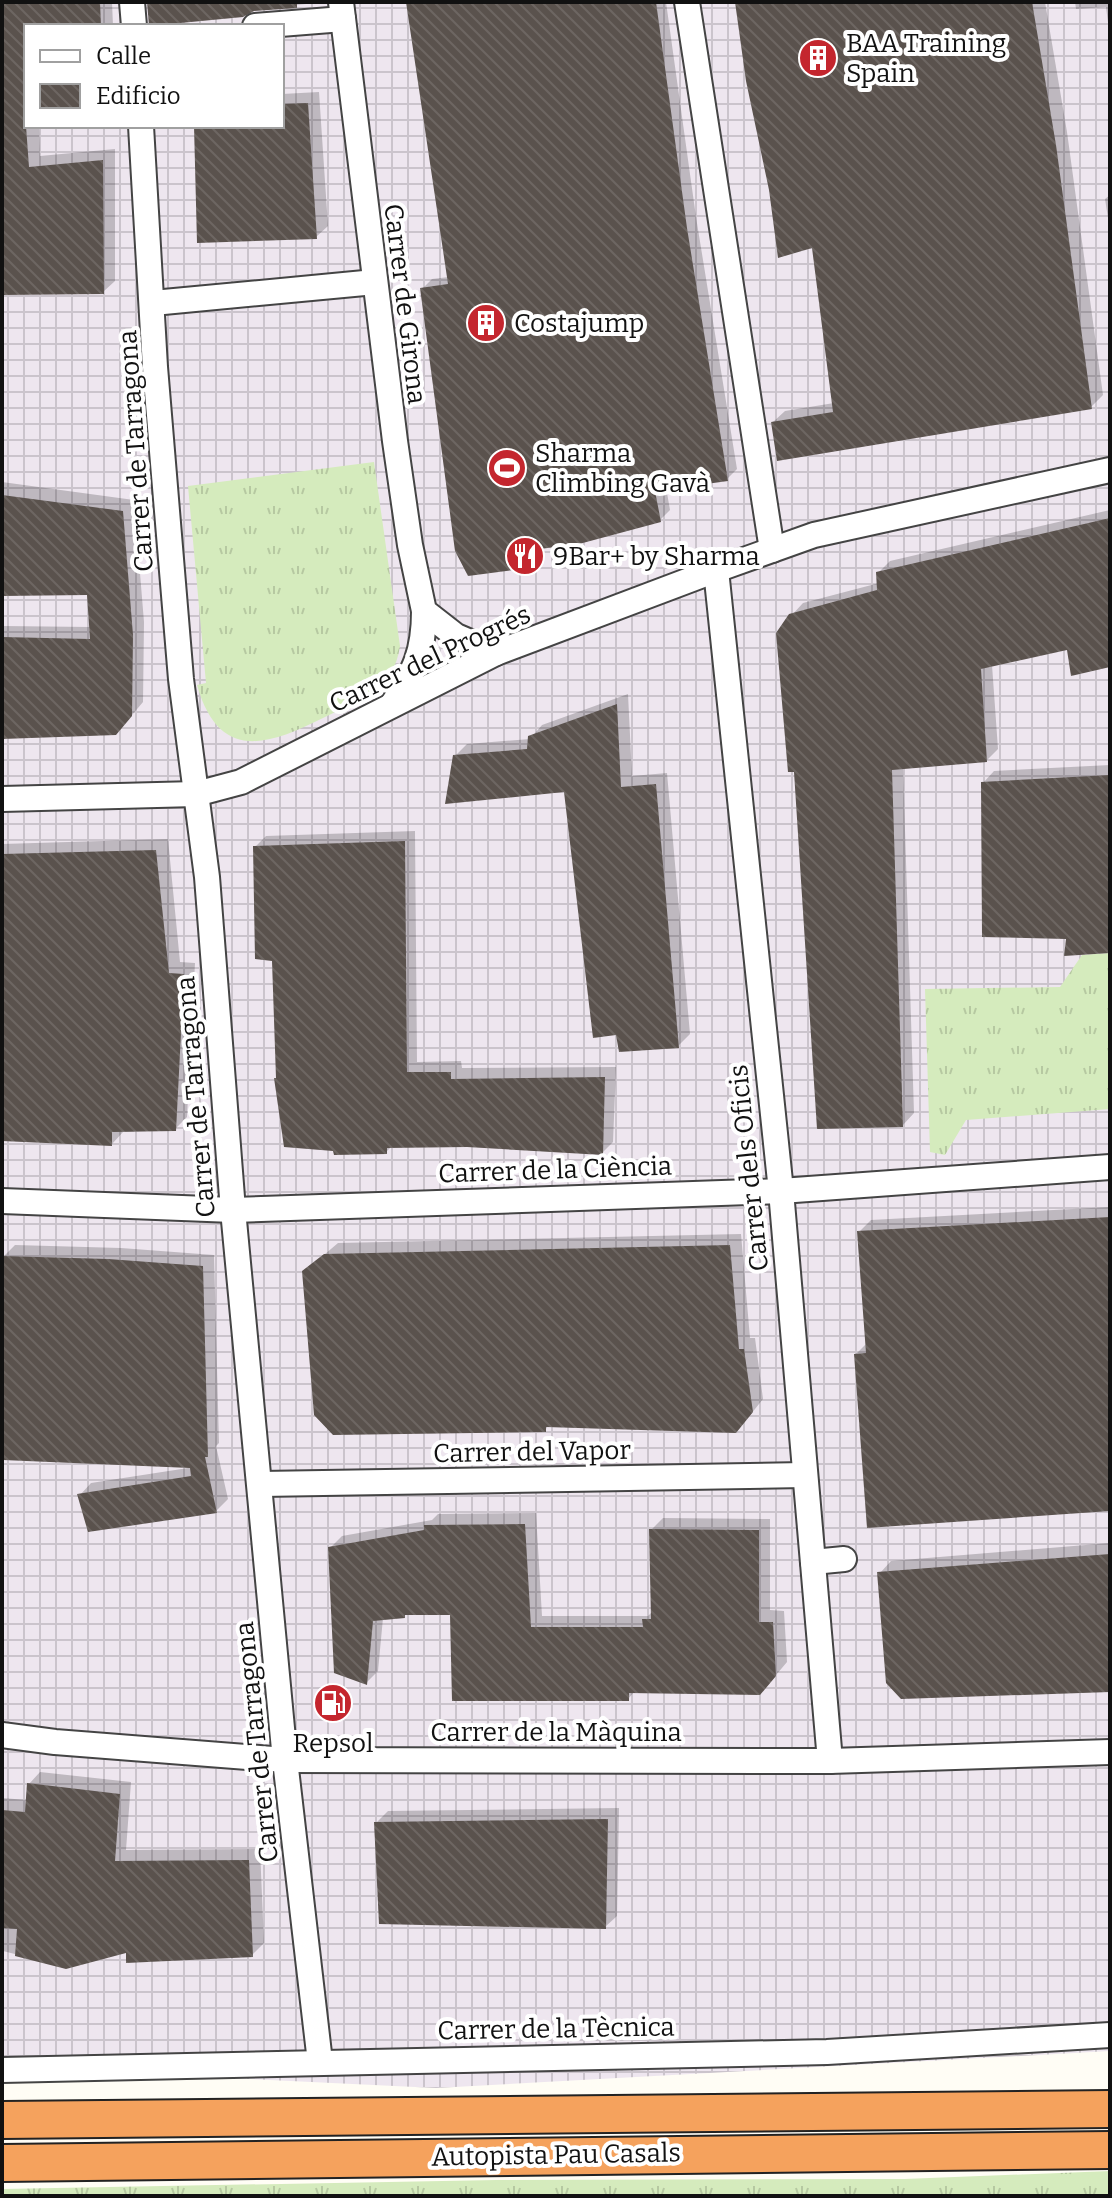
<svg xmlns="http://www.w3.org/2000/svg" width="1112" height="2198" font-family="Bitter,serif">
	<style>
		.industrial { fill: url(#industrial-grid); fill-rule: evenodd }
		.grass { fill: url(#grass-tufts) }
		.shadow { fill: #0003 }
		.building { fill: url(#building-back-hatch) }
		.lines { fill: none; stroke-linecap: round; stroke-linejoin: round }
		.minor-casing { stroke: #444; stroke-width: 28 }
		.highway-casing { stroke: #222; stroke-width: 40 }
		.minor { stroke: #fff; stroke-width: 24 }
		.highway { stroke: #f5a25d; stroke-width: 36 }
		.labels { text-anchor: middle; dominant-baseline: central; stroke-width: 8; stroke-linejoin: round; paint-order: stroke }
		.poi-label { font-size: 26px; fill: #111; stroke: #fff; text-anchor: start }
		.street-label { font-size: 26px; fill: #111; stroke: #fff }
	</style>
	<defs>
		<pattern id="industrial-grid" width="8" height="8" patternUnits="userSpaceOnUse" patternTransform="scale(2)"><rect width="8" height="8" fill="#eee6ef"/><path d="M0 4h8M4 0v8" fill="none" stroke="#cbc4cc"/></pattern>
		<pattern id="grass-tufts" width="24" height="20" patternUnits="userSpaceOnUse" patternTransform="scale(2)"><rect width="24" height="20" fill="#d5ebbd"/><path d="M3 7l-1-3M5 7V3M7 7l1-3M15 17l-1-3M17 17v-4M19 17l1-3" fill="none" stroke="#b6c8a1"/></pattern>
		<pattern id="building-back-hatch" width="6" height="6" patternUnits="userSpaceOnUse" patternTransform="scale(2)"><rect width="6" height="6" fill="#5a524d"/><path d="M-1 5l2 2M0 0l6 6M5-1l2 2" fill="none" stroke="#6d6662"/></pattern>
	</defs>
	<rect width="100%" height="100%" fill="#fffdf5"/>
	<path class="industrial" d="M2 2H1110V2051L436 2088 2 2067ZM26 26H282V126H26Z"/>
	<g class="grass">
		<path d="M374 462 400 646C394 690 359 700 323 718 267 746 219 762 197 685L206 683 188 486Z"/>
		<polygon points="1110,953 1110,1109 966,1120 945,1155 930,1152 925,989 1060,987 1082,955"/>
		<polygon points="1110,2171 1110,2194 957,2196 2,2196 2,2189 496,2180 904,2179"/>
	</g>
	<g class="shadow">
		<polygon points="2,2 112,2 113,26 26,26 26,126 39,126 40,156 115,149 115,281 103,292 2,293"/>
		<polygon points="149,2 327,2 253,9"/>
		<polygon points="408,2 666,2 696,217 737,469 727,479 666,487 670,510 660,520 542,547 542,550 532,560 520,561 513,568 422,289 432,279 449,277"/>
		<polygon points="737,2 1045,2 1067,132 1103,395 1091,407 773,422 785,411 834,403 814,245 771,189"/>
		<polygon points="1075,2 1110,2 1110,38 1106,7 1076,9"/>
		<polygon points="319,92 328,226 316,237 197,126 282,126 282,94"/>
		<polygon points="1110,195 1110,231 1105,199"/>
		<polygon points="2,482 134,500 144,622 143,702 127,721 2,737 2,626 91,627 89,593 2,594"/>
		<polygon points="1110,510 1110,665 1068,647 992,665 998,749 986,761 903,767 914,1113 903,1125 791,616 803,603 879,583 878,573 890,561"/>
		<polygon points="628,694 632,776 667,773 690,1034 678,1046 566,790 455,756 467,744 530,739 542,725"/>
		<polygon points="1110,765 1110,951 1069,937 983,783 994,771"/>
		<polygon points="415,831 417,1062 461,1061 462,1068 616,1067 613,1142 602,1153 467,1145 392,1146 386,1152 274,959 255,847 266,836"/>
		<polygon points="168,839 180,962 195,963 187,1117 175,1129 123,1132 112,1144 2,1139 2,844"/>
		<polygon points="1110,1207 1110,1510 856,1354 867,1343 859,1232 871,1220"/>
		<polygon points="741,1234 750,1338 755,1338 763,1399 747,1419 549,1425 545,1430 304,1272 338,1243"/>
		<polygon points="15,1245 121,1248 214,1255 219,1443 216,1446 228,1499 216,1511 80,1495 91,1483 188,1468 3,1257"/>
		<polygon points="536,1513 542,1616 648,1616 653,1611 651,1530 663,1518 770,1519 770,1610 784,1611 787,1662 771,1681 635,1691 628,1699 452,1613 407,1613 404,1616 383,1618 378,1671 366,1683 330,1548 342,1536 432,1520 438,1514"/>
		<polygon points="1110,1543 1110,1690 880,1573 891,1561"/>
		<polygon points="40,1772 131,1782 126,1850 260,1849 264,1943 252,1955 128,1951 66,1967 3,1951 2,1958 2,1798 27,1800 29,1784"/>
		<polygon points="619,1808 617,1916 605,1927 376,1823 388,1811"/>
	</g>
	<g class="building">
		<polygon points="2,2 100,2 101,26 26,26 26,126 29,167 103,160 104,294 2,295"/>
		<polygon points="147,2 297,2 297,8 254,11 243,17 149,26"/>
		<polygon points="406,2 656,2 687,228 728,481 655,491 661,522 579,544 532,550 533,561 513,564 514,570 468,576 455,551 420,288 448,284"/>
		<polygon points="735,2 1032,2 1056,145 1092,409 777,461 771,422 833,412 812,248 778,258 769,190 746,81"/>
		<polygon points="308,103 317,239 197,243 194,126 282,126 282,104"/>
		<polygon points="2,495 123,511 133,635 132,716 116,735 2,739 2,637 90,639 87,595 2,596"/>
		<polygon points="1110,518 1110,667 1071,676 1067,650 981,669 987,762 892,770 903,1127 817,1129 794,772 788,772 776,633 789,614 877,590 876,572"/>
		<polygon points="617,704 621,787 656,784 679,1048 619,1052 616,1035 593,1038 564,792 445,804 453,755 527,749 528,736"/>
		<polygon points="1110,775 1110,953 1064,956 1066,939 982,937 981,782"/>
		<polygon points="405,841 407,1072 451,1072 451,1079 605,1077 603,1155 467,1147 387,1148 387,1154 334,1155 333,1151 284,1147 274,1078 276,1078 272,961 255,959 253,846"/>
		<polygon points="156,850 169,973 184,974 176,1131 112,1132 112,1146 2,1141 2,854"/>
		<polygon points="1110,1217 1110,1511 867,1528 854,1354 866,1353 857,1231"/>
		<polygon points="730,1245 739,1349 744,1349 753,1412 736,1433 546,1427 546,1432 333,1435 314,1415 302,1271 324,1254"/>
		<polygon points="2,1256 108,1259 203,1266 208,1457 205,1457 217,1513 88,1532 77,1494 191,1476 190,1468 3,1460"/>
		<polygon points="525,1524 531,1627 643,1627 642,1619 651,1619 649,1529 759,1530 759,1622 773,1622 776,1676 760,1695 629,1693 629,1701 452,1701 450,1615 405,1615 405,1618 373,1621 367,1685 334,1673 328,1547 424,1530 424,1525"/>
		<polygon points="1110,1554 1110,1692 901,1699 886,1683 877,1572"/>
		<polygon points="27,1783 120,1794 115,1861 249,1860 253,1957 126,1963 126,1953 66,1969 15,1956 17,1929 2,1928 2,1810 25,1812"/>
		<polygon points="608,1819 606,1929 379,1924 374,1822"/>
	</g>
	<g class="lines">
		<g class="minor-casing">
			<g id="minor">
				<polyline points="132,2 134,26"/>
				<polyline points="341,2 395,441 410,545 424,611 456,636 496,653"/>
				<polyline points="687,2 772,550"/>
				<polyline points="255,26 343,19"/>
				<polyline points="141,126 155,367 181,679 207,877 233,1210 285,1760 320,2062"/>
				<polyline points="153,303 375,282"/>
				<polyline points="716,570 781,1191 830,1761"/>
				<path d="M392 705C415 671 424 652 424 611"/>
				<polyline points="2,799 196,794 241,782 496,653 716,570 814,535 1110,470"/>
				<polyline points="2,1201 233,1210 781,1191 1110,1167"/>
				<polyline points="261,1484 805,1475"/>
				<polyline points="813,1562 844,1559"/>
				<polyline points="2,1735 55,1742 285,1760 830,1761 1110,1752"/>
				<polyline points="2,2070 827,2052 1110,2035"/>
			</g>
		</g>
		<g class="highway-casing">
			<g id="highway">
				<polyline points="2,2120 1110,2109"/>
				<polyline points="2,2163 1110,2150"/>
			</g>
		</g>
		<use href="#minor" class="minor"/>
		<use href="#highway" class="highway"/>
	</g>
	<defs>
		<g id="building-disc" transform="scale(2)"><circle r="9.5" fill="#c4262e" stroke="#fff"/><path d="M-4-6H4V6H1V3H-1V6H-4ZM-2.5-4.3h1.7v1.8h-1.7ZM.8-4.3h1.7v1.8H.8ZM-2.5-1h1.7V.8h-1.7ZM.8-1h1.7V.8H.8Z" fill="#fff"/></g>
		<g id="stadium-disc" transform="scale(2)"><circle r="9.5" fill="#c4262e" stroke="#fff"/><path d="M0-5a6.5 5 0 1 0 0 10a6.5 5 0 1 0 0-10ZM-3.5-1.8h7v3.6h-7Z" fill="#fff"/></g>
		<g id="restaurant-disc" transform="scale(2)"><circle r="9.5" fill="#c4262e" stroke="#fff"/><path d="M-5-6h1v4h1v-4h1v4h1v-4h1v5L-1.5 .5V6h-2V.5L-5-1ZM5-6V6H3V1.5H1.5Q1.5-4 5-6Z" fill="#fff"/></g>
		<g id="fuel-disc" transform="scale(2)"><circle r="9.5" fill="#c4262e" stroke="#fff"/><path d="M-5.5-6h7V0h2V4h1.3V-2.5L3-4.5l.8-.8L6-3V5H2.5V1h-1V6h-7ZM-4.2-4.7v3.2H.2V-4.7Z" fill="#fff"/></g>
	</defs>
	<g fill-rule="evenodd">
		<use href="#building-disc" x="818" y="58"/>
		<use href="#building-disc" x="486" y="323"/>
		<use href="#stadium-disc" x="507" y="468"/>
		<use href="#restaurant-disc" x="525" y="556"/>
		<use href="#fuel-disc" x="333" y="1703"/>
	</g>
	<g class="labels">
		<g class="poi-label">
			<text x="846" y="43">BAA Training<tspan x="846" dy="30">Spain</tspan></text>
			<text x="514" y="323">Costajump</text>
			<text x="535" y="453">Sharma<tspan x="535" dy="30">Climbing Gavà</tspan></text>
			<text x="553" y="556">9Bar+ by Sharma</text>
			<text x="333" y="1743" text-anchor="middle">Repsol</text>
		</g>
		<g class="street-label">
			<text transform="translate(405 304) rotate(83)">Carrer de Girona</text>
			<text transform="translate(136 451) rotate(-94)">Carrer de Tarragona</text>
			<text transform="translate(430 659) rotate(-25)">Carrer del Progrés</text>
			<text transform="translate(196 1097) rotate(-95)">Carrer de Tarragona</text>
			<text transform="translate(749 1168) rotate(-96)">Carrer dels Oficis</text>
			<text transform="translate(555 1170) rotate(-2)">Carrer de la Ciència</text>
			<text transform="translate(532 1452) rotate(-1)">Carrer del Vapor</text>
			<text x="556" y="1732">Carrer de la Màquina</text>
			<text transform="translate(257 1742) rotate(-96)">Carrer de Tarragona</text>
			<text transform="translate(556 2029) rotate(-1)">Carrer de la Tècnica</text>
			<text transform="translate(556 2155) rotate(-1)">Autopista Pau Casals</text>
		</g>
	</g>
	<rect width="1112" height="2198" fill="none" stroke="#111111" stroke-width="8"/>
	<rect x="24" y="24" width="260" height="104" fill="#ffffff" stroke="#a0a0a0" stroke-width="2"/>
	<rect x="40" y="50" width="40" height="12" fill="#ffffff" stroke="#a0a0a0" stroke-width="2"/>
	<text x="96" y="64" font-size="24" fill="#111111">Calle</text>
	<rect x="40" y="84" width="40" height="24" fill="url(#building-back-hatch)" stroke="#a0a0a0" stroke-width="2"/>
	<text x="96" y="104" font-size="24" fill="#111111">Edificio</text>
</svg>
